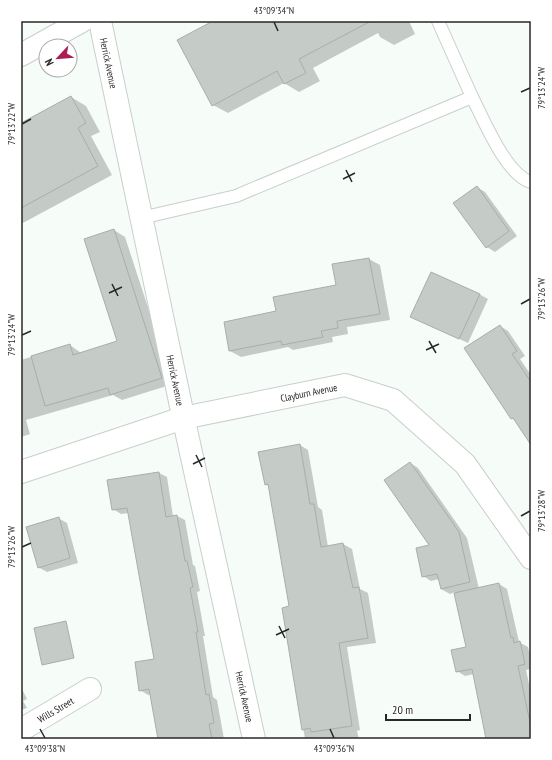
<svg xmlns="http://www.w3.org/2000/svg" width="552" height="760" font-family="'PT Sans Narrow',sans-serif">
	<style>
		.shadow { fill: #0003 }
		.building { fill: #c5cbc6; stroke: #a8aea9 }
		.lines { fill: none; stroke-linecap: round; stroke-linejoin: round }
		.lane-casing { stroke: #c9cfca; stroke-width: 14 }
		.street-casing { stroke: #c9cfca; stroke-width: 24 }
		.lane { stroke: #fff; stroke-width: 12 }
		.street { stroke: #fff; stroke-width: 22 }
		.ticks { fill: none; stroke: #272927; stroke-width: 1.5 }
		.labels { text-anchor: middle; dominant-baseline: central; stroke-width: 3; stroke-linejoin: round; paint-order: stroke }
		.street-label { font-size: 10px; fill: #272927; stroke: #fff }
		.neatline { fill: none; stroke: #272927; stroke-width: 1.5 }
		.ticks-label { font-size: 10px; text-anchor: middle; fill: #272927 }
	</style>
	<rect width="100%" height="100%" fill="#f6fdf8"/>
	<g class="shadow">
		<polygon points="215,21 409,21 415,34 394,45 380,37 378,33 313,68 320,81 299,92 284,83 228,113 213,105"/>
		<polygon points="71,97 86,106 100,132 91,136 112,175 21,224 21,124"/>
		<polygon points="477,187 485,192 517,236 495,252 487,247"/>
		<polygon points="114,230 125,237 173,384 122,400 113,395 26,420 30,434 21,437 21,360 70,345 81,353 119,342"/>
		<polygon points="369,259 380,265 390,320 347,327 348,334 332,337 333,342 293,350 288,347 241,357 230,351 277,312 337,286 333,265"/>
		<polygon points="479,294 488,299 468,343 412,317"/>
		<polygon points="500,326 508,331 525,356 520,359 531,375 531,443 517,421 511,418"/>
		<polygon points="300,445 308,450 318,507 322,510 328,547 343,544 352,549 360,589 368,593 376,643 347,647 360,730 357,731 359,739 305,739 283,608 290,607 269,486 265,484"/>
		<polygon points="410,463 418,468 467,538 479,589 499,584 507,589 519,642 528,647 531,659 531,669 526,670 531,693 531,739 487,739 474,674 465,676 457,671 468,648 455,592 450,594 441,589 439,579 431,581 423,576 431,545"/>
		<polygon points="159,473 167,477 173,516 177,516 185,520 193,565 195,566 200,591 197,592 205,636 203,636 213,697 217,700 224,739 159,739 151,694 148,695 140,690 156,660 129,513 121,514 113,509"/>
		<polygon points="58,518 67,523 78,563 47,572 38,567"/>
		<polygon points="21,687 27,699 23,701 27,708 21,710"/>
	</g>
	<g class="building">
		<polygon points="213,21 371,21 299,59 306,73 284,84 277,71 212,106 177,40"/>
		<polygon points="71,96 86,123 78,128 98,166 21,208 21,123"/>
		<polygon points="477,186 509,231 486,248 453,203"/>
		<polygon points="114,229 162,378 110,395 108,388 45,406 31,356 70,344 73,355 117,341 84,239"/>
		<polygon points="369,258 380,314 337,321 338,328 321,331 323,337 282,345 281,341 229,351 224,322 276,311 273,297 336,285 332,264"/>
		<polygon points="431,272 480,294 459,339 410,317"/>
		<polygon points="500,325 517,351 512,354 531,382 531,445 513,418 511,419 464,348"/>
		<polygon points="300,444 310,504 314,504 321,547 343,543 353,588 359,587 368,638 339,643 352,726 311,732 310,728 302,730 282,608 289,606 268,484 265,485 258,452"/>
		<polygon points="410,462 459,532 470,582 441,589 437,574 422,577 416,548 429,545 384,480"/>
		<polygon points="159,472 166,517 177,515 185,561 187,561 193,587 190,588 198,632 196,632 206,695 209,694 214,723 209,724 212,739 158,739 149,689 139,691 135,662 154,659 127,508 112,510 107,480"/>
		<polygon points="59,517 70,558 38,568 26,527"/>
		<polygon points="499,583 511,638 513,637 514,643 520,641 525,664 518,666 531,727 531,739 486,739 472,669 456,672 451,650 466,647 454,593"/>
		<polygon points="66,621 74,658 42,665 34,628"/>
	</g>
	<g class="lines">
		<g class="lane-casing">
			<g id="lane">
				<path d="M472 97C484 120 506 175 531 182"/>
				<polyline points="141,218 236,196 472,97 438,21"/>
			</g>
		</g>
		<g class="street-casing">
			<g id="street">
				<path id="s1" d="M100 21 186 430 254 739"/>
				<polyline points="21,55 82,21"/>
				<path id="s2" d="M21 472 183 418 345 385 393 400 465 464 531 558"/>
				<path id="s3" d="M21 730 90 689"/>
			</g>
		</g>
		<use href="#lane" class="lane"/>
		<use href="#street" class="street"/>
	</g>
	<path class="ticks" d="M274 22 278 31M521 92 530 88M22 124 31 119M346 170 352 182M343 179 355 173M112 284 118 296M109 293 122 287M521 304 530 299M22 335 31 331M429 341 436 353M426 350 439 344M196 455 202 467M193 464 205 458M521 516 530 511M22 547 31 543M279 626 285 638M276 635 289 629M40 729 45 738M330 729 334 738"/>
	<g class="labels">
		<g class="street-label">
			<text stroke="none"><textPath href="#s1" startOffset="43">Herrick Avenue</textPath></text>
			<text stroke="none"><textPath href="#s1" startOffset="367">Herrick Avenue</textPath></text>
			<text stroke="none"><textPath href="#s2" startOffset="299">Clayburn Avenue</textPath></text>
			<text stroke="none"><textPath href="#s1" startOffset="691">Herrick Avenue</textPath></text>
			<text stroke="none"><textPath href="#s3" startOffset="40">Wills Street</textPath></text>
		</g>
	</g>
	<rect width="552" height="760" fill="none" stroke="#ffffff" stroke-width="44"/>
	<g transform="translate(58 58) rotate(244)"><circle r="19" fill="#ffffff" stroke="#a9a9a9"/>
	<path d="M0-3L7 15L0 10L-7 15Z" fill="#ac1c55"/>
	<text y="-6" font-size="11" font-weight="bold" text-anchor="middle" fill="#272927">N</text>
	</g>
	<path d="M386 714v6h84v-6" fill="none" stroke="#272927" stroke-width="2"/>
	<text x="392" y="714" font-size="12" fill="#272927" stroke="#ffffff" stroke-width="3" paint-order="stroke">20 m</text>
	<rect x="22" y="22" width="508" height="716" class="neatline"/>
	<g class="ticks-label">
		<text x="274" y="14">43°09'34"N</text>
		<text transform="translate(541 88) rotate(-90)" y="4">79°13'24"W</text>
		<text transform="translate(11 124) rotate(-90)" y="4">79°13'22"W</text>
		<text transform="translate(541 299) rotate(-90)" y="4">79°13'26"W</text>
		<text transform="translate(11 335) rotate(-90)" y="4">79°13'24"W</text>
		<text transform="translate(541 511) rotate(-90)" y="4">79°13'28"W</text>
		<text transform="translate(11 547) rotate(-90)" y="4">79°13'26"W</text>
		<text x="45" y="752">43°09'38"N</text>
		<text x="334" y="752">43°09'36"N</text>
	</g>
</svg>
